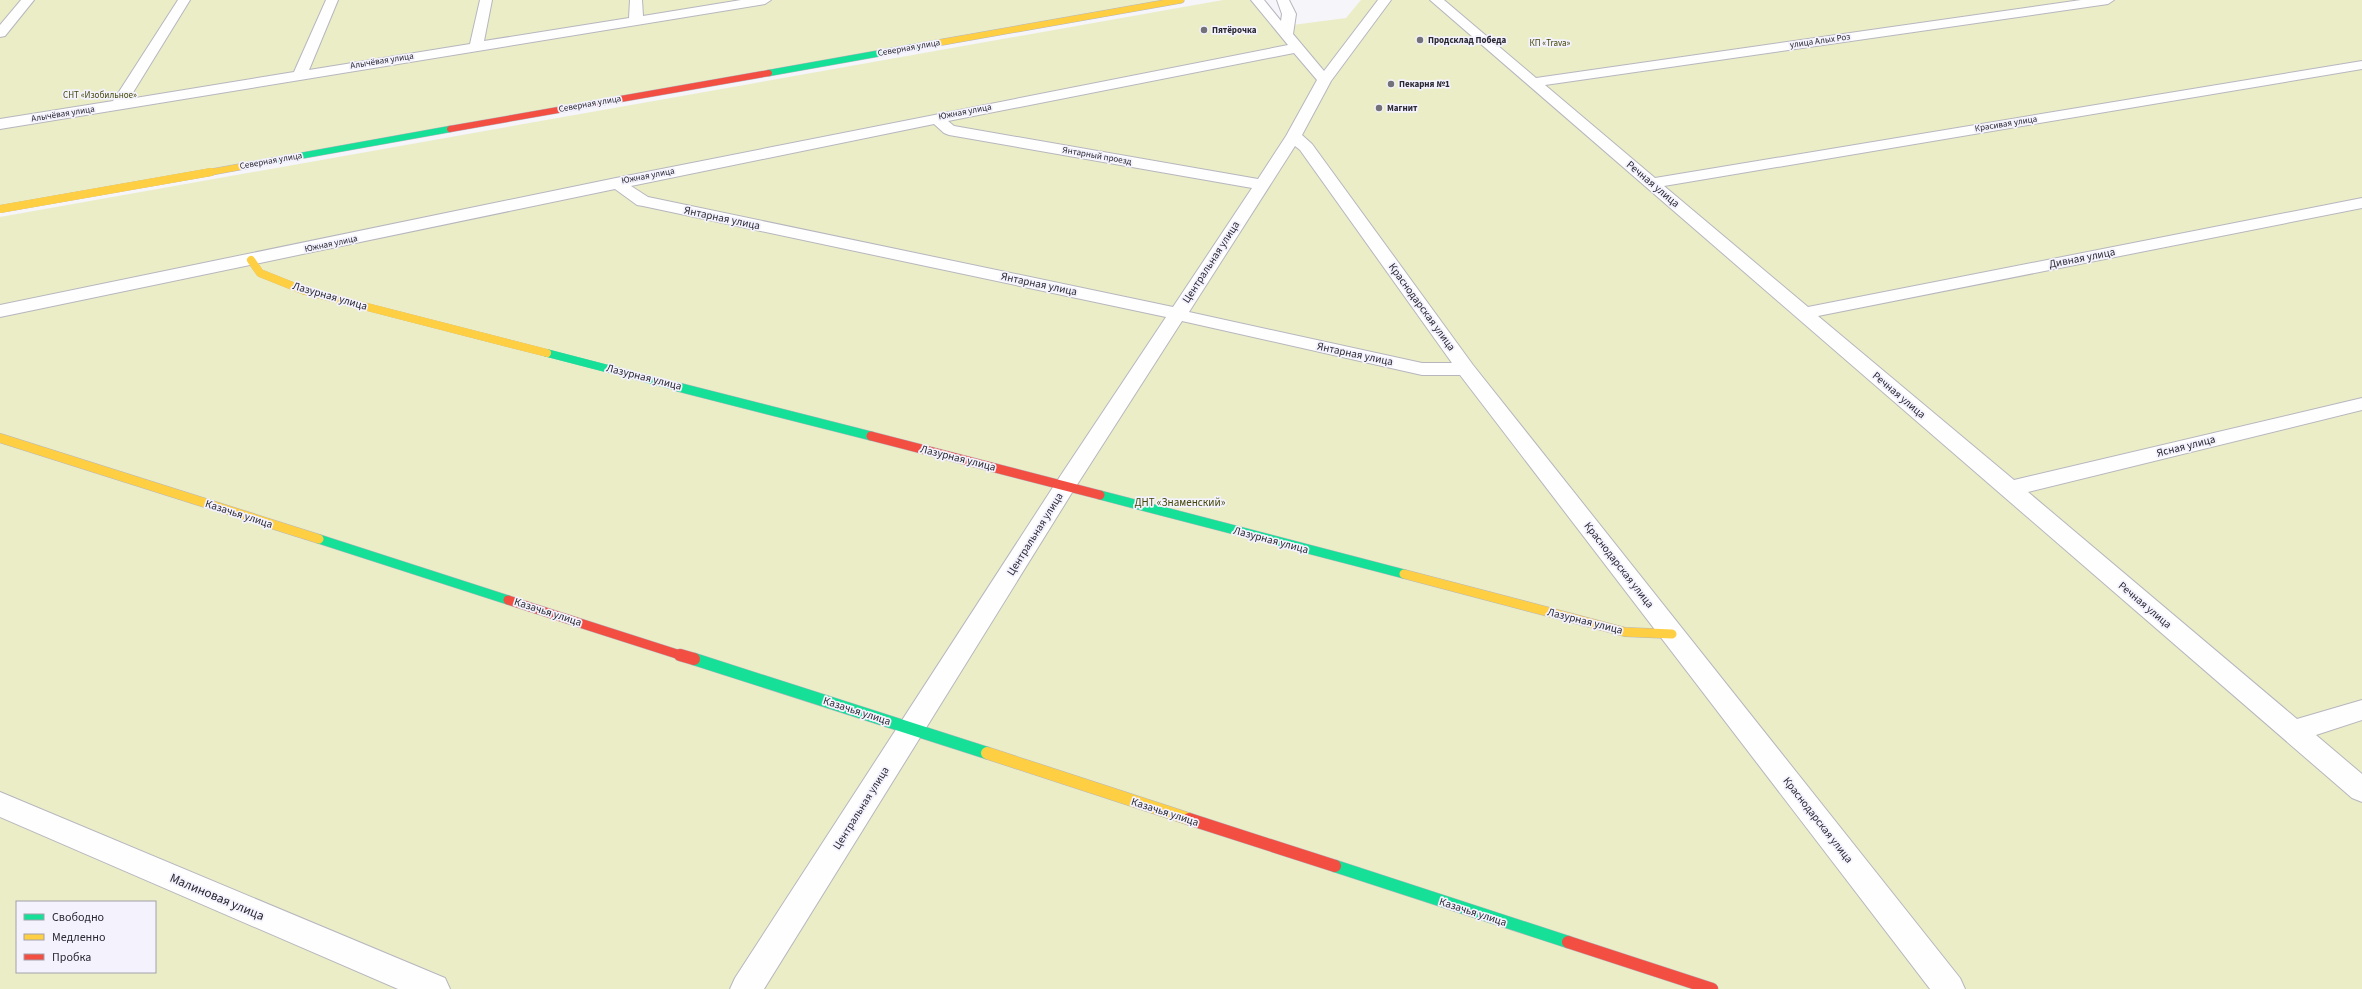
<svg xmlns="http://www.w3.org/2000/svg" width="2362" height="989" font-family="'Source Sans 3',sans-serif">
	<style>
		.green { fill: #ebedc7; fill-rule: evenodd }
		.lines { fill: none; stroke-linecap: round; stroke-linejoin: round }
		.street-casing { stroke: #b7b6be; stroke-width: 2 }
		.fast-far3-casing { stroke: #b7b6be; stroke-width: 7 }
		.fast-far2-casing { stroke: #b7b6be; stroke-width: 8 }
		.fast-far1-casing { stroke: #b7b6be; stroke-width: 10 }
		.fast-casing { stroke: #b7b6be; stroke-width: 13 }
		.slow-far3-casing { stroke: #b7b6be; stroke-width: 7 }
		.slow-far2-casing { stroke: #b7b6be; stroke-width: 8 }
		.slow-far1-casing { stroke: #b7b6be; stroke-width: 10 }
		.slow-casing { stroke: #b7b6be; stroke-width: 13 }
		.jam-far2-casing { stroke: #b7b6be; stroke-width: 7 }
		.jam-far1-casing { stroke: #b7b6be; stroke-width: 10 }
		.jam-casing { stroke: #b7b6be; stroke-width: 13 }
		.street { fill: #fefefe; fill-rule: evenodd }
		.fast-far3 { stroke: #16e098; stroke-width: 6 }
		.fast-far2 { stroke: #16e098; stroke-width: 8 }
		.fast-far1 { stroke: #16e098; stroke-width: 9 }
		.fast { stroke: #16e098; stroke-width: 12 }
		.slow-far3 { stroke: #ffcf43; stroke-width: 6 }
		.slow-far2 { stroke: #ffcf43; stroke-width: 8 }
		.slow-far1 { stroke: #ffcf43; stroke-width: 9 }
		.slow { stroke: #ffcf43; stroke-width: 12 }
		.jam-far2 { stroke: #f24e42; stroke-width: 6 }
		.jam-far1 { stroke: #f24e42; stroke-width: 9 }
		.jam { stroke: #f24e42; stroke-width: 12 }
		.poi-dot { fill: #727079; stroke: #f3f2fd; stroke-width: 1.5 }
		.labels { text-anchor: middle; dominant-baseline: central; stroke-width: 3.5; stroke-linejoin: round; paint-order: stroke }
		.far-poi-label { font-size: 9px; font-weight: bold; fill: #2b2933; stroke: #f3f2fd; text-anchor: start }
		.far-street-label { font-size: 9px; fill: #2b2933; stroke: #f3f2fd }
		.far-park-label { font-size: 9px; fill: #464809; stroke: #f3f2fd }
		.street-label { font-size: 11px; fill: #2b2933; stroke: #f3f2fd }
		.park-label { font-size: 11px; fill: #464809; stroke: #f3f2fd }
		.near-street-label { font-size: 13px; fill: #2b2933; stroke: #f3f2fd }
	</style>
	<rect width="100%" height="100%" fill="#f5f5fa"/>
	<g class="green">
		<polygon points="0,0 1181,0 0,209"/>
		<path d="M1223 0H1264L1285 26 1346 18 1361 0H2362V989H0V217ZM17 902H155V972H17Z"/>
	</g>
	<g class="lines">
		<g class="street-casing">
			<g id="street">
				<polygon points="21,0 34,0 5,36 0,37 0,25"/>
				<polygon points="178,0 190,0 129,99 294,72 326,0 338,0 309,70 470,44 480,0 492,0 484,41 629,18 630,0 642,0 643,16 741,0 771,0 765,4 0,129 0,119 113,101"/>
				<path d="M1251 0H1264L1281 21 1282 14 1277 0H1289L1296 14 1293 34 1324 71 1378 0H1391L1331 81 1302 135 1312 144 1473 365 1960 978 1965 989H1930L1460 375H1422L1182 321 1073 491 764 989H730L735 978 1057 481 1166 317 643 206 637 205 615 189 0 317V305L616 178 1288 45ZM1294 53 1317 80 1286 136 1258 179 954 126 948 121ZM934 124 944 133 949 135 1252 188 1173 307 648 197 631 186ZM1295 146 1300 150 1452 363H1422L1189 312Z"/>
				<polygon points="1430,0 1444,0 1536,78 2081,0 2114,0 2108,4 1545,85 1655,178 2362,61 2362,69 1664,186 1808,307 2362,198 2362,208 1818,316 2014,480 2362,398 2362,410 2028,492 2297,719 2362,700 2362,720 2316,735 2362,774 2362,802 2352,798"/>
				<polygon points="0,792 445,978 450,989 398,989 0,817"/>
			</g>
		</g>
		<g class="fast-far3-casing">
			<g id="fast-far3">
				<polyline points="769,73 926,45"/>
				<polyline points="250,165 450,129"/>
			</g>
		</g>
		<g class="fast-far2-casing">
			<polyline id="fast-far2" points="547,353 682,388"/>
		</g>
		<g class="fast-far1-casing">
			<g id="fast-far1">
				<polyline points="678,387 871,436"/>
				<polyline points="1100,495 1404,574"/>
				<polyline points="319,539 508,600"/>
			</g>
		</g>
		<g class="fast-casing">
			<g id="fast">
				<polyline points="694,659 987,753"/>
				<polyline points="1335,866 1568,942"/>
			</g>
		</g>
		<g class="slow-far3-casing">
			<g id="slow-far3">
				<polyline points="926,45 1181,0"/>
				<polyline points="206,173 250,165"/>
			</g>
		</g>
		<g class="slow-far2-casing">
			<g id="slow-far2">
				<polyline points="0,209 211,172"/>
				<polyline points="251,260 260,273 305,291 547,353"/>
			</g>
		</g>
		<g class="slow-far1-casing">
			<g id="slow-far1">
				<polyline points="0,438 319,539"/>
				<polyline points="1404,574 1625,632 1672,634"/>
			</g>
		</g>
		<g class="slow-casing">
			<polyline id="slow" points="987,753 1189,819"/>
		</g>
		<g class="jam-far2-casing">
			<polyline id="jam-far2" points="450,129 769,73"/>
		</g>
		<g class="jam-far1-casing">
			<g id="jam-far1">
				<polyline points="871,436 1100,495"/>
				<polyline points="508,600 683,656"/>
			</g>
		</g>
		<g class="jam-casing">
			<g id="jam">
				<polyline points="680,655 694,659"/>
				<polyline points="1189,819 1335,866"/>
				<polyline points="1568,942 1712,989"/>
			</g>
		</g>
		<use href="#street" class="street"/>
		<use href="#fast-far3" class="fast-far3"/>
		<use href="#fast-far2" class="fast-far2"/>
		<use href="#fast-far1" class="fast-far1"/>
		<use href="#fast" class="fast"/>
		<use href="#slow-far3" class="slow-far3"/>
		<use href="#slow-far2" class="slow-far2"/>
		<use href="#slow-far1" class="slow-far1"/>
		<use href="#slow" class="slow"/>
		<use href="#jam-far2" class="jam-far2"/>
		<use href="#jam-far1" class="jam-far1"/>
		<use href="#jam" class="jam"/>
	</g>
	<g class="poi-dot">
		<circle cx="1204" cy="30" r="4"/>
		<circle cx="1420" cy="40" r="4"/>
		<circle cx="1391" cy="84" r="4"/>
		<circle cx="1379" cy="108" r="4"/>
	</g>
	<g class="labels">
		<g class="far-poi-label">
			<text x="1212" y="30">Пятёрочка</text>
			<text x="1428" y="40">Продсклад Победа</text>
			<text x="1399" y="84">Пекарня №1</text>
			<text x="1387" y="108">Магнит</text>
		</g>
		<g class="far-street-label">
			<text transform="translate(1820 41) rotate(-8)">улица Алых Роз</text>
			<text transform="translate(909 48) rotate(-10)">Северная улица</text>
			<text transform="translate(382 61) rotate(-9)">Алычёвая улица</text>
			<text transform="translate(590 104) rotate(-10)">Северная улица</text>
			<text transform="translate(965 112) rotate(-11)">Южная улица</text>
			<text transform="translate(63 114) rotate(-9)">Алычёвая улица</text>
			<text transform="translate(2006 124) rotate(-9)">Красивая улица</text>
			<text transform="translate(1097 156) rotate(10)">Янтарный проезд</text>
			<text transform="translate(271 161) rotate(-10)">Северная улица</text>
			<text transform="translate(648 176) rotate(-11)">Южная улица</text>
			<text transform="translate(331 244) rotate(-12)">Южная улица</text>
		</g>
		<g class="far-park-label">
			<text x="1550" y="43">КП «Trava»</text>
			<text x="100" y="95">СНТ «Изобильное»</text>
		</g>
		<g class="street-label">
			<text transform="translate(1653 184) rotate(40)">Речная улица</text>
			<text transform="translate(722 218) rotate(12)">Янтарная улица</text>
			<text transform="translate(2082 258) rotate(-11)">Дивная улица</text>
			<text transform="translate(1211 262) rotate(-57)">Центральная улица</text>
			<text transform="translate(1039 284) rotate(12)">Янтарная улица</text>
			<text transform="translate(330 296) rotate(16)">Лазурная улица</text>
			<text transform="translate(1422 307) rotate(54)">Краснодарская улица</text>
			<text transform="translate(1355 354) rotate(12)">Янтарная улица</text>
			<text transform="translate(644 377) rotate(14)">Лазурная улица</text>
			<text transform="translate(1899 395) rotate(40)">Речная улица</text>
			<text transform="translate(2186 446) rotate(-14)">Ясная улица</text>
			<text transform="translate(958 458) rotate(14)">Лазурная улица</text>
			<text transform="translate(239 514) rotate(18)">Казачья улица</text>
			<text transform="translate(1035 534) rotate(-58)">Центральная улица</text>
			<text transform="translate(1271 540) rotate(15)">Лазурная улица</text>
			<text transform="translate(1619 565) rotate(52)">Краснодарская улица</text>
			<text transform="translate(2145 605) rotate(40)">Речная улица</text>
			<text transform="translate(548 612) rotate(18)">Казачья улица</text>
			<text transform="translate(1585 621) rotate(14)">Лазурная улица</text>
			<text transform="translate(857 711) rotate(18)">Казачья улица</text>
			<text transform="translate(861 808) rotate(-58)">Центральная улица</text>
			<text transform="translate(1165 812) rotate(18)">Казачья улица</text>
			<text transform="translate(1818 820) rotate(52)">Краснодарская улица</text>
			<text transform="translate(1473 912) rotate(18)">Казачья улица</text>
		</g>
		<g class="park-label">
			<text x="1180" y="502">ДНТ «Знаменский»</text>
		</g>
		<g class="near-street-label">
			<text transform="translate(217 897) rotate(23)">Малиновая улица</text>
		</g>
	</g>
	<rect x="16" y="901" width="140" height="72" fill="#f3f2fd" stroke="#a3a2ac"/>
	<rect x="24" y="914" width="20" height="6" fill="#16e098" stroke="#a3a2ac"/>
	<text x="52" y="921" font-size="12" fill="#2b2933">Свободно</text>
	<rect x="24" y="934" width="20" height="6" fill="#ffcf43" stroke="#a3a2ac"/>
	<text x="52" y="941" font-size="12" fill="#2b2933">Медленно</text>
	<rect x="24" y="954" width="20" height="6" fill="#f24e42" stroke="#a3a2ac"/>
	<text x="52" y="961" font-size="12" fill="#2b2933">Пробка</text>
</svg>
